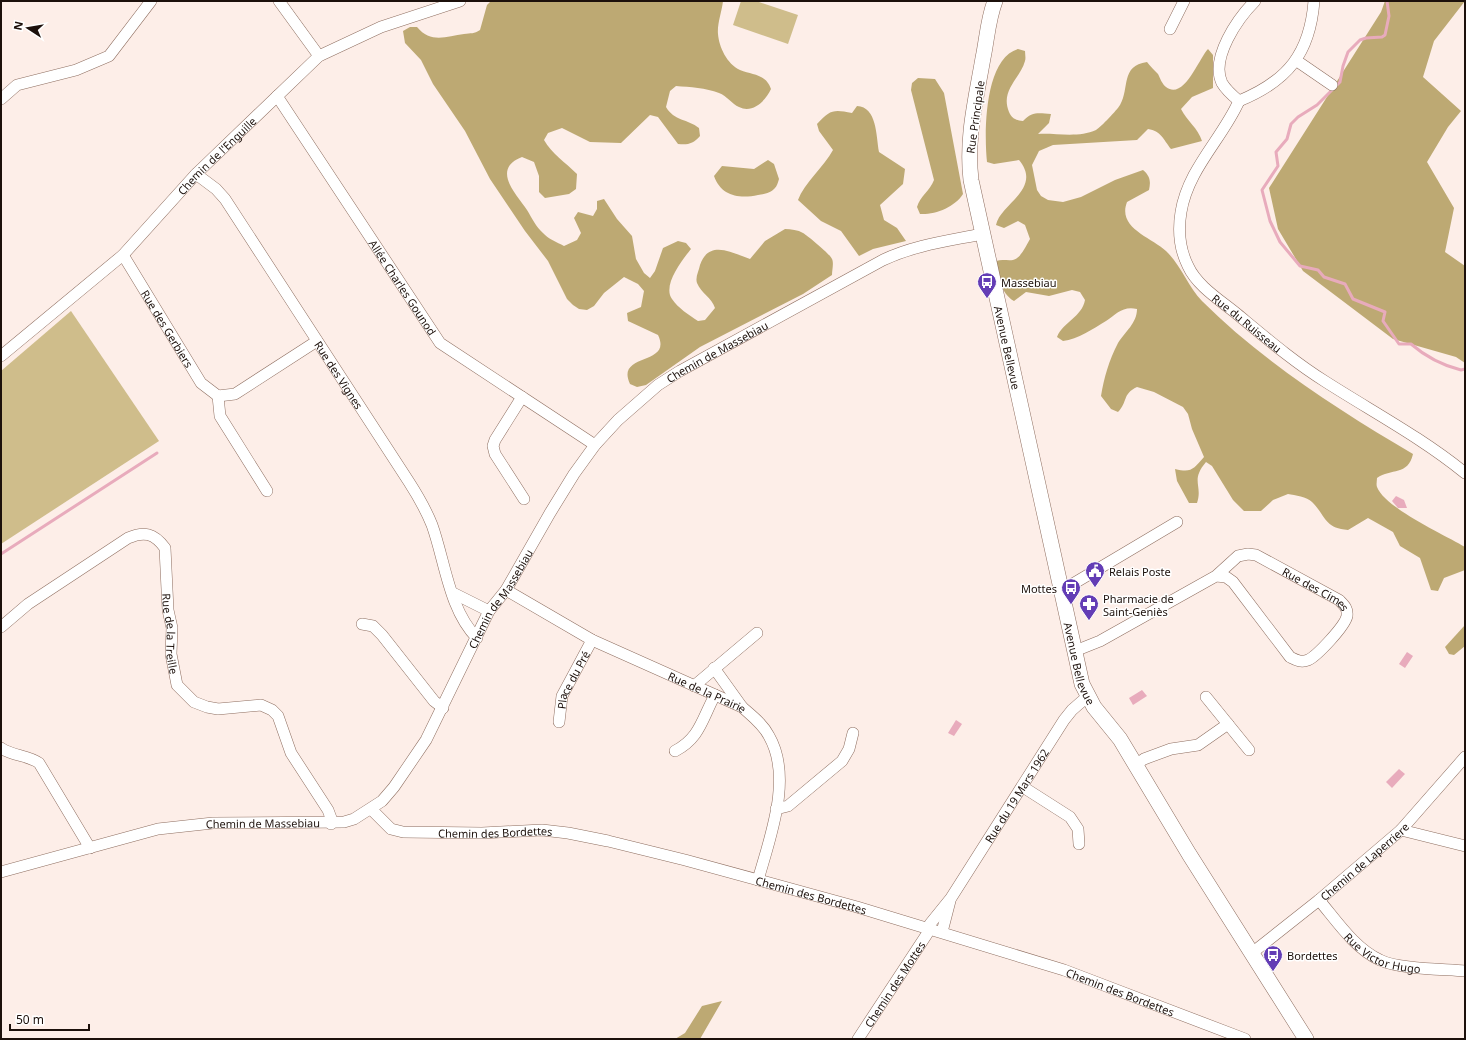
<svg xmlns="http://www.w3.org/2000/svg" width="1466" height="1040" font-family="'Noto Sans',sans-serif">
	<style>
		.green { fill: #cfbd8b }
		.forest { fill: #bda973 }
		.water { fill: #e8abbc }
		.lines { fill: none; stroke-linecap: round; stroke-linejoin: round }
		.stream { stroke: #e8abbc; stroke-width: 3 }
		.minor-casing { stroke: #8e6e60; stroke-width: 12 }
		.secondary-casing { stroke: #8e6e60; stroke-width: 16 }
		.minor { stroke: #fff; stroke-width: 11 }
		.secondary { stroke: #fff; stroke-width: 15 }
		.labels { text-anchor: middle; dominant-baseline: central; stroke-width: 3; stroke-linejoin: round; paint-order: stroke }
		.street-label { font-size: 11px; fill: #1c100b; stroke: #fff }
		.poi-label { font-size: 11px; fill: #1c100b; stroke: #fff; text-anchor: start }
	</style>
	<rect width="100%" height="100%" fill="#fdeee8"/>
	<g class="green">
		<polygon points="741,1 756,1 798,15 788,44 733,25"/>
		<polygon points="71,311 159,441 1,544 1,371"/>
	</g>
	<g class="forest">
		<path d="M491 1H723C722 11 717 24 718 34 719 47 727 64 740 70 753 75 766 74 771 89 766 100 753 114 739 107 732 104 727 96 719 93 706 88 690 87 676 86L670 91 666 107C674 121 688 119 699 128L700 136C693 144 688 145 678 144L658 117 650 115 621 143 590 142 562 128 548 133 544 140C552 154 565 162 577 174L576 189 569 194 545 198 539 192V176L534 162 522 157C491 169 516 194 527 210 532 218 536 227 543 233 548 239 557 242 564 246L577 240 581 233 574 218 578 212 593 216 597 209V201L604 199 617 219 632 236 636 259 644 273 650 278 655 271 663 248 678 241 686 243 691 249C683 259 662 285 672 299 678 308 689 315 698 321L705 320 715 308C712 298 701 293 697 283 695 277 699 271 700 265 709 239 732 253 750 259L765 241 785 229C791 229 798 230 803 233 808 236 831 255 832 259 834 263 832 270 832 275L803 294 700 347 646 385 637 387 630 384C615 352 673 366 658 335L628 321 627 313 641 307 644 291 638 284 624 277 604 293 594 306 587 310 579 309 573 305 567 299 548 261 525 231 490 179 465 131 433 84 421 60 405 43 403 31 410 27H417C431 44 447 36 464 34 471 33 474 34 480 30L487 5Z"/>
		<polygon points="1385,1 1465,1 1434,41 1423,77 1461,111 1448,127 1427,162 1454,208 1445,252 1465,266 1465,363 1456,357 1393,339 1303,271 1278,229 1269,188 1381,12"/>
		<path d="M1018 49 1025 51C1025 54 1026 58 1025 61 1020 79 1000 90 1009 112 1012 119 1016 120 1023 121 1032 111 1039 113 1051 114L1049 123 1038 134C1057 133 1079 138 1096 130 1101 127 1117 110 1120 105 1130 88 1120 66 1147 62 1150 66 1154 70 1158 74 1160 78 1162 84 1166 87 1184 101 1199 58 1208 49L1213 55V88L1192 97 1181 109C1187 121 1198 128 1202 141L1171 149C1163 139 1161 131 1148 129L1137 140 1053 145 1039 151 1032 165 1037 190 1041 196 1048 200 1063 202 1081 197 1115 180 1143 170C1150 176 1151 181 1149 190L1127 202C1117 228 1151 237 1166 251 1181 265 1188 287 1202 301 1262 361 1340 411 1413 454 1408 476 1391 468 1377 478 1377 481 1376 484 1377 487 1385 508 1445 535 1465 547V570L1444 578 1438 591 1431 590 1420 558 1400 546 1393 532 1368 518 1348 530C1324 528 1326 516 1312 502 1307 497 1295 495 1288 494L1273 500 1261 511H1244L1233 500 1212 466 1206 462C1190 481 1203 485 1197 503H1189L1177 481 1175 469C1192 473 1193 469 1204 457L1192 429 1188 414 1183 407 1154 392 1137 387C1122 394 1128 402 1118 412L1111 409 1101 396C1104 378 1109 360 1118 343 1125 332 1137 323 1137 309 1122 306 1117 314 1106 321 1093 329 1078 339 1063 341L1057 337C1063 322 1082 317 1085 300L1080 292 1072 290 1049 296 1026 292 1014 301C1000 293 999 276 996 261 1002 259 1008 261 1013 260 1021 258 1026 246 1030 239L1025 225 1018 221 1004 228 996 225C1000 204 1043 189 1019 160L994 164 987 162C984 134 984 59 1018 49Z"/>
		<path d="M918 78 935 79 944 93 963 194C955 207 935 215 920 214L917 207C920 196 930 191 934 180L911 90 912 83Z"/>
		<path d="M857 106C877 107 876 135 879 152L905 169 903 184 880 205 884 220 897 228 906 241 873 249 859 256 841 231 821 221 798 200C804 183 824 167 833 150L819 131 817 124C830 110 833 109 852 113Z"/>
		<path d="M768 160 774 164 779 179C778 182 777 186 775 188 771 193 764 194 758 195 739 199 721 196 714 176L722 166 754 169Z"/>
		<polygon points="1465,625 1465,646 1454,655 1449,654 1445,647"/>
		<polygon points="722,1001 700,1039 675,1039 685,1033 702,1006"/>
	</g>
	<g class="water">
		<polygon points="1396,496 1404,500 1407,508 1398,508 1392,501"/>
		<polygon points="1407,652 1413,656 1405,668 1399,664"/>
		<polygon points="1142,690 1147,696 1133,705 1129,698"/>
		<polygon points="956,720 962,724 954,736 948,733"/>
		<polygon points="1399,769 1405,774 1392,788 1386,782"/>
	</g>
	<g class="lines">
		<g class="stream">
			<path d="M1387 1 1389 16 1385 35 1382 37 1366 38 1360 40 1348 52 1343 66 1340 82 1317 105 1298 117 1291 124 1287 139 1276 152 1278 166 1262 190 1270 221 1280 242 1300 266 1318 270 1324 277 1345 284 1353 299 1385 312 1383 321 1399 344H1411C1426 357 1441 365 1461 370L1465 369"/>
			<polyline points="1,554 157,453"/>
		</g>
		<g class="minor-casing">
			<g id="minor">
				<polyline points="279,1 319,56"/>
				<path d="M1255 1C1238 18 1210 58 1222 83 1226 90 1233 96 1239 101 1288 81 1310 53 1314 1"/>
				<polyline points="1170,29 1184,1"/>
				<polyline points="1297,61 1332,85"/>
				<path id="s1" d="M277 96 440 343 595 445"/>
				<polyline points="1,99 17,85 76,70 109,56 151,1"/>
				<path id="s2" d="M1239 101C1222 139 1188 169 1181 212 1178 230 1180 250 1188 266 1197 286 1220 300 1237 314 1266 338 1294 362 1326 382 1373 412 1422 438 1465 473"/>
				<path id="s3" d="M196 174 216 189 225 199 409 482C418 496 426 510 432 525 445 561 449 610 477 638"/>
				<path id="s4" d="M123 255 201 383 218 396 235 394 317 341"/>
				<path id="s5" d="M1 356 123 255 196 174 319 56 381 27 460 1"/>
				<polyline points="218,396 220,416 267,491"/>
				<polyline points="522,397 495,440 493,446 495,454 524,499"/>
				<path id="s6" d="M506 590 592 640 742 707C752 716 763 724 769 736 793 778 770 837 758 880"/>
				<polyline points="1061,591 1177,522"/>
				<polyline points="453,593 489,611"/>
				<polyline points="362,624 373,626 382,635 434,701 443,708"/>
				<path id="s7" d="M1 627 28 604 128 538C144 531 154 533 165 548L168 610 172 628 171 654 177 685 194 702 207 707 218 709 261 705 272 710 278 716 291 753 328 810 331 818V824"/>
				<path id="s8" d="M1075 651 1100 641 1216 576 1238 556 1248 554 1256 555 1339 600C1344 605 1348 608 1347 616 1345 626 1317 656 1308 660 1301 663 1296 660 1290 657L1233 582 1226 577 1216 576"/>
				<polyline points="714,668 742,707"/>
				<polyline points="694,686 757,633"/>
				<polyline points="1206,697 1249,750"/>
				<path id="s9" d="M559 722 562 696 592 640"/>
				<path d="M1 748C12 756 28 755 39 763L90 848"/>
				<path d="M675 751C700 738 702 719 715 695"/>
				<polyline points="1135,765 1144,759 1171,749 1198,745 1228,724"/>
				<polyline points="1023,787 1070,817 1078,829 1079,844"/>
				<path id="s10" d="M371 809 391 829 403 832 482 833 542 830 568 833 608 841 685 860 857 907 1064 970 1245 1039"/>
				<polyline points="776,809 788,806 842,761 849,749 853,733"/>
				<polyline points="1401,830 1465,846"/>
				<path id="s11" d="M1 872 158 829 213 823 344 822 354 819 382 801 394 787 426 740 489 611 506 590 550 513 574 474 595 445 618 420 658 385 680 371 883 260C915 245 948 241 982 234"/>
				<path id="s12" d="M1319 900C1336 920 1355 949 1380 960 1398 969 1443 969 1465 971"/>
				<polyline points="942,932 950,901"/>
				<path id="s13" d="M1252 953 1319 900 1401 830 1465 757"/>
				<path id="s14" d="M858 1039 927 934 930 924 951 898 1064 720 1072 710 1088 696"/>
			</g>
		</g>
		<g class="secondary-casing">
			<g id="secondary">
				<path id="s15" d="M995 1C988 19 987 39 983 58 976 99 966 138 971 180L1082 684 1094 707 1120 739 1189 854 1306 1039"/>
			</g>
		</g>
		<use href="#minor" class="minor"/>
		<use href="#secondary" class="secondary"/>
	</g>
	<defs>
		<g id="bus-pin" transform="scale(1)"><path d="M0 17L-7.5 6A9.5 9.5 0 1 1 7.5 6Z" fill="#633db5" stroke="#fff"/><path d="M-5-6H5V4H4V6H2V4H-2V6H-4V4H-5ZM-3.5-4V0h7V-4ZM-3.5 1.2v1.5H-2V1.2ZM2 1.2v1.5H3.5V1.2Z" fill="#fff"/></g>
		<g id="civic-pin" transform="scale(1)"><path d="M0 17L-7.5 6A9.5 9.5 0 1 1 7.5 6Z" fill="#633db5" stroke="#fff"/><path d="M-.6-6.5H3V-4.5H.6V-3L4-1V1h2V6H-6V1h2V-1L-.6-3ZM-1.2 2.5V6h2.4V2.5Z" fill="#fff"/></g>
		<g id="pharmacy-pin" transform="scale(1)"><path d="M0 17L-7.5 6A9.5 9.5 0 1 1 7.5 6Z" fill="#633db5" stroke="#fff"/><path d="M-2-6h4v4h4v4h-4v4h-4v-4h-4v-4h4Z" fill="#fff"/></g>
	</defs>
	<g fill-rule="evenodd">
		<use href="#bus-pin" x="987" y="282"/>
		<use href="#civic-pin" x="1095" y="571"/>
		<use href="#bus-pin" x="1071" y="588"/>
		<use href="#pharmacy-pin" x="1089" y="604"/>
		<use href="#bus-pin" x="1273" y="955"/>
	</g>
	<g class="labels">
		<g class="street-label">
			<text transform="translate(975 117) rotate(-82)">Rue Principale</text>
			<text stroke="none"><textPath href="#s5" startOffset="295">Chemin de l'Enguille</textPath></text>
			<text stroke="none"><textPath href="#s1" startOffset="229">Allée Charles Gounod</textPath></text>
			<text stroke="none"><textPath href="#s2" startOffset="264">Rue du Ruisseau</textPath></text>
			<text stroke="none"><textPath href="#s4" startOffset="86">Rue des Gerbiers</textPath></text>
			<text stroke="none"><textPath href="#s15" startOffset="353">Avenue Bellevue</textPath></text>
			<text stroke="none"><textPath href="#s11" startOffset="964">Chemin de Massebiau</textPath></text>
			<text stroke="none"><textPath href="#s3" startOffset="248">Rue des Vignes</textPath></text>
			<text stroke="none"><textPath href="#s8" startOffset="277">Rue des Cimes</textPath></text>
			<text stroke="none"><textPath href="#s11" startOffset="628">Chemin de Massebiau</textPath></text>
			<text stroke="none"><textPath href="#s7" startOffset="284">Rue de la Treille</textPath></text>
			<text stroke="none"><textPath href="#s15" startOffset="677">Avenue Bellevue</textPath></text>
			<text stroke="none"><textPath href="#s9" startOffset="45">Place du Pré</textPath></text>
			<text stroke="none"><textPath href="#s6" startOffset="226">Rue de la Prairie</textPath></text>
			<text stroke="none"><textPath href="#s14" startOffset="291">Rue du 19 Mars 1962</textPath></text>
			<text stroke="none"><textPath href="#s11" startOffset="268">Chemin de Massebiau</textPath></text>
			<text stroke="none"><textPath href="#s10" startOffset="133">Chemin des Bordettes</textPath></text>
			<text stroke="none"><textPath href="#s13" startOffset="145">Chemin de Laperriere</textPath></text>
			<text stroke="none"><textPath href="#s10" startOffset="457">Chemin des Bordettes</textPath></text>
			<text stroke="none"><textPath href="#s12" startOffset="86">Rue Victor Hugo</textPath></text>
			<text stroke="none"><textPath href="#s14" startOffset="66">Chemin des Mottes</textPath></text>
			<text stroke="none"><textPath href="#s10" startOffset="781">Chemin des Bordettes</textPath></text>
		</g>
		<g class="poi-label">
			<text x="1001" y="282">Massebiau</text>
			<text x="1109" y="571">Relais Poste</text>
			<text x="1057" y="588" text-anchor="end">Mottes</text>
			<text x="1103" y="598">Pharmacie de<tspan x="1103" dy="13">Saint-Geniès</tspan></text>
			<text x="1287" y="955">Bordettes</text>
		</g>
	</g>
	<rect width="1466" height="1040" fill="none" stroke="#1c100b" stroke-width="4"/>
	<g transform="translate(28 28) rotate(282)" stroke="#ffffff" stroke-width="3" paint-order="stroke">
	<path d="M0-3L7 15L0 10L-7 15Z" fill="#1c100b"/>
	<text y="-6" font-size="11" font-weight="bold" text-anchor="middle" fill="#1c100b">N</text>
	</g>
	<path d="M10 1024v6h79v-6" fill="none" stroke="#1c100b" stroke-width="2"/>
	<text x="16" y="1024" font-size="12" fill="#1c100b" stroke="#ffffff" stroke-width="3" paint-order="stroke">50 m</text>
</svg>
